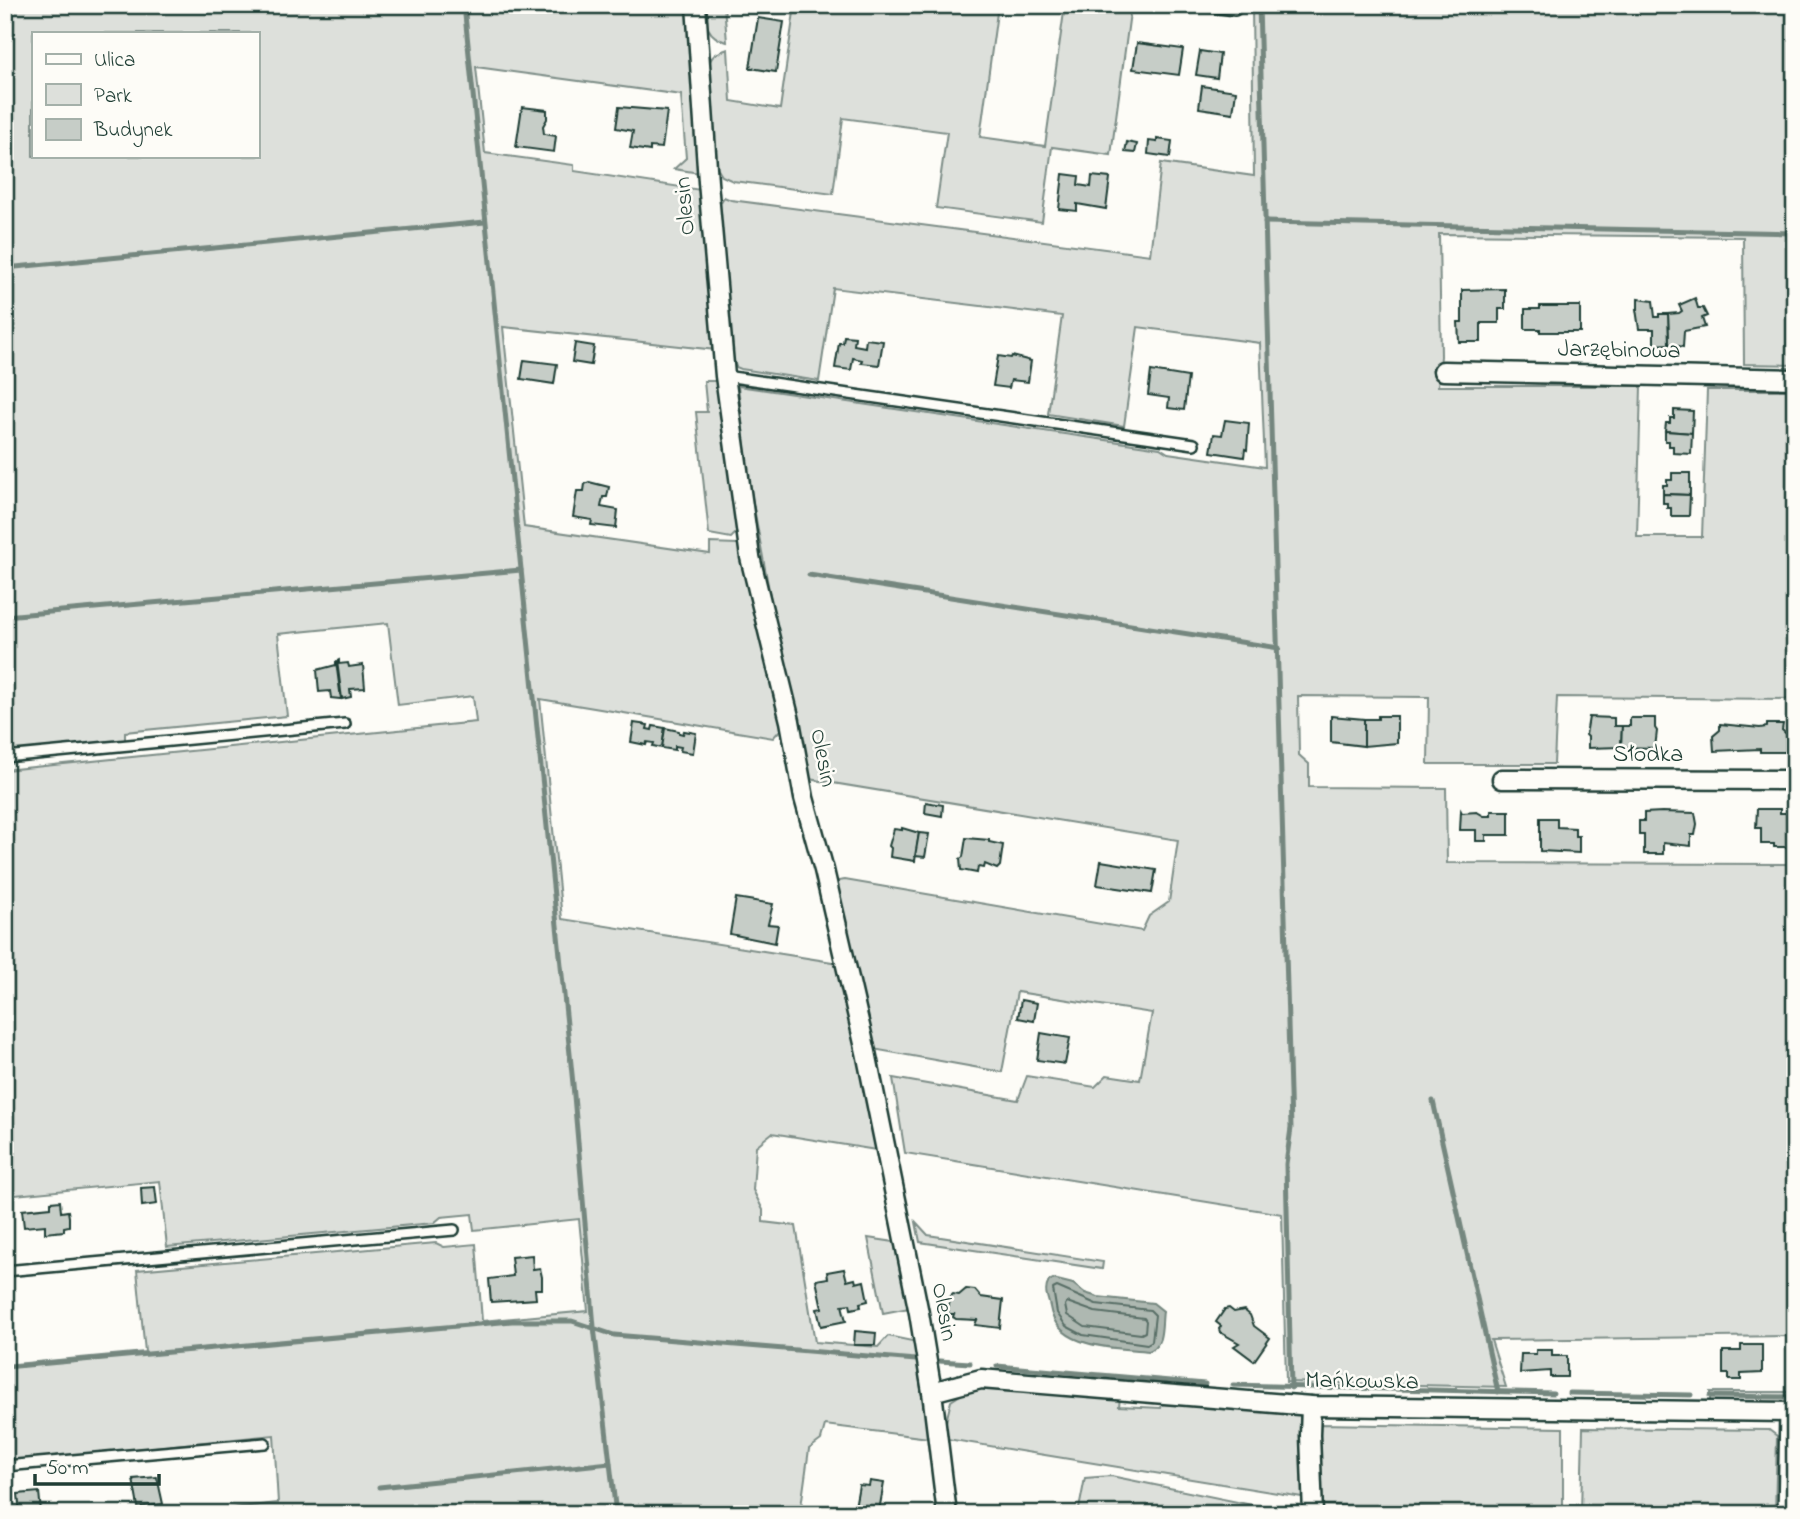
<svg xmlns="http://www.w3.org/2000/svg" width="1800" height="1519" font-family="'Indie Flower',sans-serif">
	<style>
		.green { fill: #dde0db; stroke: #7e8e88; stroke-width: 2; fill-rule: evenodd }
		.water { fill: #aeb8b1; stroke: #75877f; stroke-width: 2 }
		.lines { fill: none; stroke-linecap: round; stroke-linejoin: round }
		.shore { stroke: #586e66; stroke-width: 2 }
		.stream { stroke: #75877f; stroke-width: 5 }
		.building { fill: #c6cdc7; stroke: #1f3d34; stroke-width: 2 }
		.lane-casing { stroke: #1f3d34; stroke-width: 14 }
		.street-casing { stroke: #1f3d34; stroke-width: 23 }
		.lane { stroke: #fdfcf7; stroke-width: 9 }
		.street { stroke: #fdfcf7; stroke-width: 18 }
		.labels { text-anchor: middle; dominant-baseline: central; stroke-width: 5; stroke-linejoin: round; paint-order: stroke }
		.street-label { font-size: 24px; fill: #1f3d34; stroke: #fdfcf7 }
	</style>
	<rect width="100%" height="100%" fill="#fdfcf7"/>
	<filter id="ink" filterUnits="userSpaceOnUse"><feTurbulence type="fractalNoise" baseFrequency=".0143" numOctaves="2"/><feDisplacementMap in="SourceGraphic" scale="14" xChannelSelector="R" yChannelSelector="G"/><feConvolveMatrix kernelMatrix="1 2 1 2 8 2 1 2 1" color-interpolation-filters="sRGB"/></filter>
	<g filter="url(#ink)">
		<g class="green">
			<path d="M5 5H687L700 173 674 169 686 158 681 95 476 67 485 153 574 165V171L701 190 704 235 717 350 503 327 524 527 710 554V543L738 544 746 551 782 728 773 738 540 699 562 919 838 963 876 1150 772 1133 756 1146 753 1190 763 1210V1222L796 1226 815 1342 878 1347 888 1336 917 1342 919 1376 929 1438 825 1425 821 1440 809 1449 800 1514H177L278 1503 274 1435 5 1462V1365L145 1352 137 1270 436 1243 444 1247 476 1244 482 1321 588 1311 579 1219 474 1230 472 1214 441 1217 434 1223 167 1247 160 1181 5 1196V770L476 722 473 696 398 705 388 623 278 634 287 716 125 732V740L5 752ZM33 33H257V156H33Z"/>
			<path d="M704 5H724L727 42C707 37 705 24 704 5Z"/>
			<path d="M795 5H998L980 137 1045 146 1065 5H1131L1111 155 1052 147 1042 222 936 208 947 132 843 118 833 194 733 181 722 176 717 168 708 69C710 55 716 53 728 49L731 101 780 109Z"/>
			<polygon points="1252,5 1795,5 1795,365 1744,364 1743,237 1439,234 1441,356 1438,386 1641,386 1637,537 1702,537 1707,390 1795,390 1795,699 1557,697 1554,764 1428,764 1429,697 1298,696 1299,755 1309,764 1309,787 1446,788 1447,863 1795,864 1795,1336 1491,1340 1506,1387 1286,1382 1282,1214 905,1153 893,1078 1018,1100 1027,1076 1095,1087 1107,1075 1140,1080 1152,1013 1017,992 1002,1072 873,1049 835,892 839,881 845,880 1142,931 1149,916 1169,902 1178,840 809,779 777,634 749,481 738,386 1160,448 1168,453 1265,467 1260,343 1138,327 1124,426 1048,414 1062,316 833,288 819,381 741,369 736,367 733,358 719,205 724,197 731,200 1150,255 1161,163 1254,176"/>
			<polygon points="704,381 717,381 738,531 731,538 709,534 696,412 707,412"/>
			<polygon points="916,1222 928,1235 1103,1262 1102,1269 920,1242"/>
			<polygon points="868,1238 894,1242 909,1308 883,1313"/>
			<polygon points="987,1387 1120,1399 1119,1406 1161,1408 1162,1404 1300,1414 1302,1497 947,1439 945,1426 951,1401 965,1392"/>
			<polygon points="1710,1392 1795,1392 1795,1402 1710,1401"/>
			<polygon points="1319,1424 1563,1428 1563,1514 1442,1514 1441,1508 1319,1505"/>
			<polygon points="1583,1428 1769,1430 1777,1436 1775,1514 1581,1514"/>
			<polygon points="1795,1434 1795,1514 1789,1514 1792,1438"/>
			<polygon points="1111,1476 1262,1507 1263,1514 1078,1514 1085,1478"/>
		</g>
		<path class="water" d="M1053 1279 1073 1284 1085 1293 1098 1297 1153 1303 1163 1311C1161 1325 1164 1346 1149 1351 1114 1347 1057 1350 1050 1307 1048 1297 1043 1292 1049 1281Z"/>
		<g class="lines">
			<g class="shore">
				<polygon points="1057,1287 1096,1304 1150,1310 1155,1315 1152,1341 1147,1344 1083,1335 1066,1326 1057,1313 1053,1289"/>
				<polygon points="1067,1302 1095,1312 1144,1318 1146,1321 1145,1332 1141,1334 1085,1327 1067,1315 1065,1305"/>
			</g>
			<g class="stream">
				<polyline points="464,5 573,1084 594,1327 616,1514"/>
				<polyline points="1259,5 1291,1128 1286,1164 1291,1388"/>
				<polyline points="1265,222 1795,233"/>
				<polyline points="5,268 485,222"/>
				<polyline points="809,575 1279,648"/>
				<polyline points="5,616 521,570"/>
				<polyline points="1433,1101 1498,1392"/>
				<polyline points="939,1361 970,1363"/>
				<polyline points="997,1366 1205,1384"/>
				<polyline points="5,1367 512,1321 572,1321 614,1335 916,1360"/>
				<polyline points="1233,1385 1553,1393"/>
				<polyline points="1570,1393 1691,1395"/>
				<polyline points="1710,1396 1795,1397"/>
				<polyline points="379,1487 610,1463"/>
			</g>
		</g>
		<g class="building">
			<polygon points="758,18 784,22 776,72 750,68"/>
			<polygon points="1137,43 1183,49 1179,75 1133,69"/>
			<polygon points="1200,51 1220,54 1217,78 1196,75"/>
			<polygon points="1202,86 1236,91 1233,113 1199,108"/>
			<polygon points="522,107 547,110 547,119 543,126 544,134 556,136 554,152 516,147"/>
			<polygon points="619,107 667,111 662,148 650,147 650,151 630,148 633,131 616,128"/>
			<polygon points="1157,139 1172,141 1170,157 1148,154 1149,141 1157,142"/>
			<polygon points="1127,142 1137,144 1135,153 1125,152"/>
			<polygon points="1063,174 1079,176 1078,185 1091,187 1092,176 1110,178 1106,209 1077,204 1077,211 1059,209"/>
			<polygon points="1505,289 1505,309 1499,309 1499,323 1481,323 1481,342 1459,342 1458,322 1462,322 1462,290"/>
			<polygon points="1695,298 1698,308 1703,308 1707,316 1702,318 1705,327 1684,331 1683,347 1669,344 1668,314 1679,313 1682,311 1679,305"/>
			<polygon points="1638,299 1653,301 1655,317 1659,317 1659,314 1668,314 1669,344 1654,345 1654,329 1639,329 1636,309 1638,309"/>
			<polygon points="1540,306 1580,306 1580,332 1540,332 1540,329 1525,329 1525,309 1540,309"/>
			<polygon points="844,336 855,337 854,345 865,347 866,339 883,341 879,365 861,363 862,360 853,358 851,370 835,368 839,343 843,343"/>
			<polygon points="575,343 594,346 591,365 572,362"/>
			<polygon points="998,356 1011,358 1012,356 1031,361 1028,382 1011,380 1009,388 993,386"/>
			<polygon points="524,360 557,364 554,384 521,379"/>
			<polygon points="1151,371 1188,377 1184,410 1168,408 1169,398 1148,395"/>
			<polygon points="1674,410 1693,411 1692,433 1665,431 1666,423 1670,423 1670,418 1674,418"/>
			<polygon points="1225,420 1249,423 1247,450 1245,449 1244,457 1211,452 1214,434 1222,435"/>
			<polygon points="1665,431 1692,433 1691,454 1673,453 1673,446 1669,446 1669,441 1665,441"/>
			<polygon points="1672,473 1690,473 1690,495 1663,494 1663,485 1667,485 1667,480 1672,480"/>
			<polygon points="589,482 609,487 607,497 603,497 601,507 618,510 616,528 591,525 592,520 573,517 577,491 584,491 585,484"/>
			<polygon points="1663,494 1690,495 1689,516 1671,516 1671,508 1667,508 1667,503 1663,503"/>
			<polygon points="339,660 339,664 348,663 349,667 363,665 365,688 350,689 351,697 342,699 337,661"/>
			<polygon points="336,661 341,699 340,699 331,698 330,691 319,692 317,670 336,665"/>
			<polygon points="1331,716 1364,719 1364,746 1331,742"/>
			<polygon points="1378,716 1397,716 1397,743 1364,746 1364,719 1378,719"/>
			<polygon points="1589,717 1614,718 1614,726 1622,726 1621,747 1588,748 1588,737 1586,735"/>
			<polygon points="1630,718 1655,718 1655,728 1657,731 1655,748 1621,747 1622,726 1630,726"/>
			<polygon points="634,723 648,725 647,729 652,730 653,726 665,728 662,748 653,746 654,743 647,742 646,745 631,742"/>
			<polygon points="1720,724 1760,728 1767,727 1767,724 1783,724 1782,730 1790,737 1789,752 1760,752 1760,749 1714,751 1713,736 1720,730"/>
			<polygon points="665,728 679,731 679,733 683,734 684,731 696,733 693,753 680,751 681,747 675,746 675,750 662,748"/>
			<polygon points="926,802 943,805 942,816 925,813"/>
			<polygon points="1757,809 1780,809 1780,813 1795,813 1795,844 1793,844 1793,847 1774,847 1774,844 1761,844 1761,828 1756,828"/>
			<polygon points="1461,811 1462,813 1477,812 1484,816 1491,816 1491,811 1509,811 1509,835 1486,835 1486,841 1476,841 1476,830 1460,830"/>
			<polygon points="1662,812 1695,813 1697,824 1695,835 1691,835 1691,846 1663,843 1663,854 1644,854 1644,835 1639,835 1639,821 1644,821 1644,813"/>
			<polygon points="1540,818 1557,818 1557,827 1575,828 1575,836 1579,836 1579,853 1540,851"/>
			<polygon points="902,828 919,833 915,861 890,857 891,848 889,846 894,829 902,830"/>
			<polygon points="919,833 929,834 925,857 915,856"/>
			<polygon points="966,838 989,840 989,842 1003,845 1000,866 997,869 985,864 984,868 978,867 977,873 961,870 960,859 963,857"/>
			<polygon points="1101,861 1156,870 1152,893 1097,885"/>
			<polygon points="736,898 773,904 768,924 778,925 775,943 730,934"/>
			<polygon points="1021,1000 1037,1003 1034,1021 1018,1018"/>
			<polygon points="1041,1033 1070,1038 1065,1064 1037,1060"/>
			<polygon points="155,1187 157,1204 142,1206 141,1188"/>
			<polygon points="60,1201 61,1212 68,1211 69,1217 69,1226 64,1227 64,1231 45,1233 45,1225 24,1227 22,1210 51,1207 51,1202"/>
			<polygon points="532,1255 533,1269 540,1268 542,1277 542,1289 535,1289 536,1299 491,1302 489,1279 513,1276 511,1257"/>
			<polygon points="844,1269 847,1281 855,1279 856,1283 864,1281 868,1301 860,1303 861,1307 851,1309 850,1304 842,1305 846,1321 821,1326 817,1309 822,1308 816,1280 828,1278 827,1272"/>
			<polygon points="966,1289 975,1290 981,1297 1003,1300 1000,1328 975,1325 977,1320 956,1319 953,1317 954,1314 948,1314 950,1297 953,1294 959,1295"/>
			<polygon points="1229,1308 1234,1312 1244,1310 1250,1315 1254,1326 1270,1338 1254,1361 1234,1346 1239,1343 1220,1332 1219,1329 1221,1326 1216,1322 1225,1309"/>
			<polygon points="855,1331 876,1333 875,1345 854,1345"/>
			<polygon points="1741,1345 1762,1345 1762,1373 1741,1374 1741,1380 1729,1380 1729,1374 1723,1374 1723,1351 1741,1351"/>
			<polygon points="1536,1350 1552,1350 1552,1356 1567,1356 1567,1377 1550,1377 1550,1371 1520,1373 1521,1354 1536,1354"/>
			<polygon points="157,1477 163,1504 138,1507 133,1479"/>
			<polygon points="870,1481 884,1483 879,1511 878,1514 860,1514 861,1508 855,1507 859,1485 869,1486"/>
			<polygon points="39,1492 41,1512 45,1514 20,1514 18,1494"/>
		</g>
		<g class="lines">
			<g class="lane-casing">
				<g id="lane">
					<polyline points="1200,5 1235,10"/>
					<polyline points="725,376 1194,444"/>
					<polyline points="5,757 345,724"/>
					<polyline points="5,1271 454,1230"/>
					<polyline points="5,1466 265,1443"/>
					<polyline points="1783,1514 1785,1412"/>
				</g>
			</g>
			<g class="street-casing">
				<g id="street">
					<polyline points="696,5 708,182 725,376 750,557 790,721 804,798 824,870 866,1052 919,1313 932,1392 947,1514"/>
					<polyline points="1443,371 1795,379"/>
					<polyline points="1502,779 1795,780"/>
					<polyline points="932,1392 981,1379 1311,1406 1795,1412"/>
					<polyline points="1311,1406 1310,1435 1313,1514"/>
				</g>
			</g>
			<use href="#lane" class="lane"/>
			<use href="#street" class="street"/>
		</g>
	</g>
	<g class="labels">
		<g class="street-label">
			<text transform="translate(686 206) rotate(-95)">Olesin</text>
			<text transform="translate(1619 351) rotate(1)">Jarzębinowa</text>
			<text x="1648" y="755">Słodka</text>
			<text transform="translate(822 758) rotate(79)">Olesin</text>
			<text transform="translate(943 1312) rotate(80)">Olesin</text>
			<text transform="translate(1362 1382) rotate(1)">Mańkowska</text>
		</g>
	</g>
	<rect width="1800" height="1519" fill="none" stroke="#fdfcf7" stroke-width="28"/>
	<rect x="14" y="14" width="1772" height="1491" fill="none" stroke="#1f3d34" stroke-width="2.5" filter="url(#ink)"/>
	<rect x="32" y="32" width="228" height="126" fill="#fdfcf7" stroke="#a4b0a9" stroke-width="2"/>
	<rect x="46" y="54" width="35" height="10" fill="#fdfcf7" stroke="#a4b0a9" stroke-width="2"/>
	<text x="94" y="66" font-size="21" fill="#1f3d34">Ulica</text>
	<rect x="46" y="84" width="35" height="21" fill="#dde0db" stroke="#a4b0a9" stroke-width="2"/>
	<text x="94" y="102" font-size="21" fill="#1f3d34">Park</text>
	<rect x="46" y="119" width="35" height="21" fill="#c6cdc7" stroke="#a4b0a9" stroke-width="2"/>
	<text x="94" y="136" font-size="21" fill="#1f3d34">Budynek</text>
	<path d="M35 1474v10h124v-10" fill="none" stroke="#1f3d34" stroke-width="3.5"/>
	<text x="46" y="1474" font-size="21" fill="#1f3d34" stroke="#fdfcf7" stroke-width="5" paint-order="stroke">50 m</text>
</svg>
